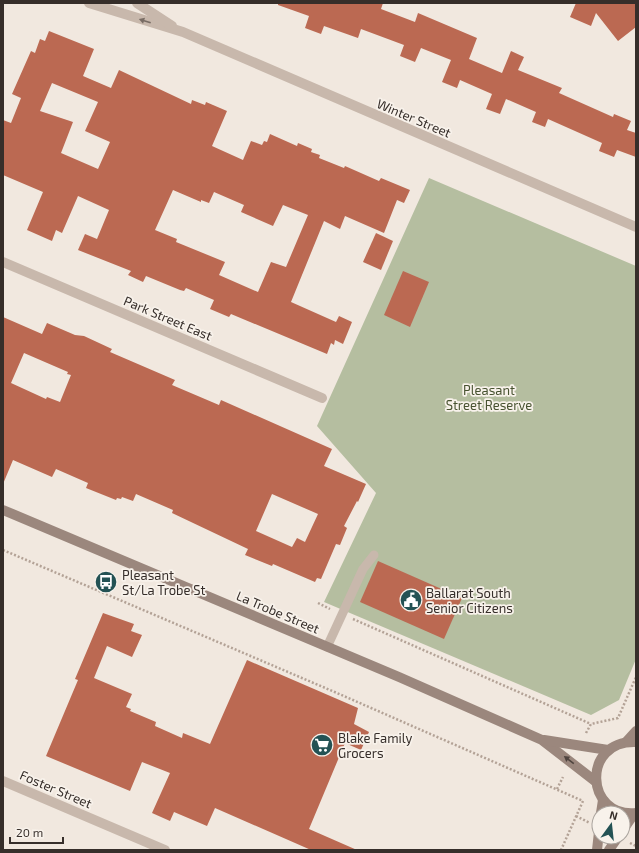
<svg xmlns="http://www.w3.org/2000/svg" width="639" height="853" font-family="'Exo 2',sans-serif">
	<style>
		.green { fill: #b5bea0 }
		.building { fill: #bb6952; fill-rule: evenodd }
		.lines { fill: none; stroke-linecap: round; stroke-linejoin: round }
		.path { stroke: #b3a296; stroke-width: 2.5; stroke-dasharray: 2 2; stroke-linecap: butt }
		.lane { stroke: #c8b8ac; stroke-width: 9 }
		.street { stroke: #c8b8ac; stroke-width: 10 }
		.secondary { stroke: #9b877d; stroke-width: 10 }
		.oneway { fill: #786c64 }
		.oneway2 { fill: #4f443f }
		.labels { text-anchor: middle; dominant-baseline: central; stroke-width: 3.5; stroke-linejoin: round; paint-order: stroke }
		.street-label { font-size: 13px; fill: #362e2a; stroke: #f8f2eb }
		.park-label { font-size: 13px; fill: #475230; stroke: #f8f2eb }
		.poi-label { font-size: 13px; fill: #362e2a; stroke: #f8f2eb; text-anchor: start }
	</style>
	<rect width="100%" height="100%" fill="#f1e8df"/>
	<polygon class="green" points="429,178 636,266 636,659 619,700 591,715 324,602 376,493 317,426"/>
	<g class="building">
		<polygon points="278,3 383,3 381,9 415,22 418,13 477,38 469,59 502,73 511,51 524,57 518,70 562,88 559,93 613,117 614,114 631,121 627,130 636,133 636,157 617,150 614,157 599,151 602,143 548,119 545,127 532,122 536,112 506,99 500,114 486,109 492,94 460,80 457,88 442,82 451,60 421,48 415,62 400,56 404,45 361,29 358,38 324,26 321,34 305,28 309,16 278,5"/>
		<polygon points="576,3 636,3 636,27 618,41 596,13 591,26 570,17"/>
		<path d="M49 31 94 49 83 76 111 88 119 70 191 104 192 100 205 105 206 102 227 111 212 146 243 160 251 141 262 145 264 141 267 142 270 134 297 146 298 143 312 149 311 152 320 155 319 158 344 168 345 166 379 181 381 178 410 190 404 203 397 200 384 233 345 216 340 229 324 221 291 302 336 322 339 316 352 322 343 344 335 340 334 345 331 343 327 354 231 314 229 317 210 309 214 300 186 288 184 291 180 290 146 276 143 282 128 275 131 271 78 250 85 234 97 239 109 210 78 196 62 233 56 230 52 241 27 230 43 192 3 175V120L11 123 21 98 12 94 31 51 35 53 40 39 45 41ZM52 83 98 102 85 131 110 142 98 169 61 153 73 122 40 111ZM173 190 201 202V200L209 203 214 192 244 205 241 212 273 226 283 205 308 215 286 267 271 262 258 292 219 275 225 262 176 242 177 239 155 230Z"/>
		<polygon points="376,233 393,241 381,270 363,262"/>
		<polygon points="403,271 429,282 410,327 384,315"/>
		<path d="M3 317 42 334 47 323 75 335 84 336 112 349 110 352 175 380 172 385 219 405 221 400 332 449 324 466 366 484 358 502 357 501 344 526 347 528 340 545 336 544 321 579 317 578 315 582 273 564 272 566 245 555 248 549 172 513 173 510 136 494 133 501 122 497 121 499 117 498 116 500 86 488 88 483 56 469 52 477 13 460 3 484ZM24 353 68 372 67 374 71 375 60 402 47 397 46 399 11 383ZM272 494 318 514 305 542 297 538 292 547 256 531Z"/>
		<polygon points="378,561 462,598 444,639 360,602"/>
		<polygon points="103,613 134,624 131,631 142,635 132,657 107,646 94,678 132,694 126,707 131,709 130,711 156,722 155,726 182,738 183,733 210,744 247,660 358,708 354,724 369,732 361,750 345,743 309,829 357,850 311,850 215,808 207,826 174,812 170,821 152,813 170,773 142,762 130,791 46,756 78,680 75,679"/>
	</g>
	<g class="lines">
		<g class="path">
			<polyline points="3,550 337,693 583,801 561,850"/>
			<polyline points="318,603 330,609"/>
			<polyline points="353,619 591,724"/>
			<polyline points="586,733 591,724 618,718 636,677"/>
			<polyline points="557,789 563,777"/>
			<polyline points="576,816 590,823"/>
			<polyline points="630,843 636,846"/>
		</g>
		<polyline class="lane" points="327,647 363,569 374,555"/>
		<g class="street">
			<polyline points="89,3 183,32 636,227"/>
			<polyline points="137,3 172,26"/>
			<polyline points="3,262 322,398"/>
			<polyline points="3,781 165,850"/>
		</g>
		<g class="secondary">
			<polyline points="3,510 399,677 542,740 595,781"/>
			<polyline points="544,740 608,750"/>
			<polyline points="626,742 636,731"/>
			<path d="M636 742C581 740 585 818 636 813"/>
			<polyline points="601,813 603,800"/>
			<polyline points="623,830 634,814"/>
			<polyline points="597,850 599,832"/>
			<polyline points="609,850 618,837"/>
		</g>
	</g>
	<defs><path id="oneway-solid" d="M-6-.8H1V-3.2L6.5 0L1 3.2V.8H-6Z"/></defs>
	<use class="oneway" href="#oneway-solid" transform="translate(145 21) rotate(-162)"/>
	<use class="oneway2" href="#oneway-solid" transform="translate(569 760) rotate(-143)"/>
	<defs>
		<g id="bus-disc" transform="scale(1.15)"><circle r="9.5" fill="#235254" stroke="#f8f2eb"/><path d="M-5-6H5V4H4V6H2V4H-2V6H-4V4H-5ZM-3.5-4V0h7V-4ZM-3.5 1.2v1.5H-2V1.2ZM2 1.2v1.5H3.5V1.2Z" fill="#fff"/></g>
		<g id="civic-disc" transform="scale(1.15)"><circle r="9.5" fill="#235254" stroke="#f8f2eb"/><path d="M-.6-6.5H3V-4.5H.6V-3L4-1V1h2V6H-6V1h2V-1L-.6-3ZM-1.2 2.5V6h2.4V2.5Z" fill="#fff"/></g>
		<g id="supermarket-disc" transform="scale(1.15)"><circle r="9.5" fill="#235254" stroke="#f8f2eb"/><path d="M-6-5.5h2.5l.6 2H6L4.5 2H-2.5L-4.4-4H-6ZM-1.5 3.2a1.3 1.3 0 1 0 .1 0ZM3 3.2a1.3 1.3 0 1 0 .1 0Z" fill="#fff"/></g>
	</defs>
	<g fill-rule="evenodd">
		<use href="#bus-disc" x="106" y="582"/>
		<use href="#civic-disc" x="411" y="600"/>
		<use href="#supermarket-disc" x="322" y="745"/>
	</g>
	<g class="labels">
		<g class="street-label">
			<text transform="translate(414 118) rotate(23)">Winter Street</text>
			<text transform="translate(168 318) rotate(23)">Park Street East</text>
			<text transform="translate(278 612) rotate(23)">La Trobe Street</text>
			<text transform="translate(56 789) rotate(23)">Foster Street</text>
		</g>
		<g class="park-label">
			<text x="489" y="390">Pleasant<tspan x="489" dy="15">Street Reserve</tspan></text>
		</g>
		<g class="poi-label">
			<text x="122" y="575">Pleasant<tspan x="122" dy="15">St/La Trobe St</tspan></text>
			<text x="426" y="593">Ballarat South<tspan x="426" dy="15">Senior Citizens</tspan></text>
			<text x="338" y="738">Blake Family<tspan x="338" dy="15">Grocers</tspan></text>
		</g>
	</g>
	<rect width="639" height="853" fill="none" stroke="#362e2a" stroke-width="8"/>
	<g transform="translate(611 825) rotate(15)"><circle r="19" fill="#f8f2eb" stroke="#aaa49e"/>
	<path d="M0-3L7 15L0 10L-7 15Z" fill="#235254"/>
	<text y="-6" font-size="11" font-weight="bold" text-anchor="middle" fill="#362e2a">N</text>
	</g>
	<path d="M10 837v6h53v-6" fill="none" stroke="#362e2a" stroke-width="2"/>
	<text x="16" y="837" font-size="12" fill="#362e2a" stroke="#f8f2eb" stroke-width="3" paint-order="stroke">20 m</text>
</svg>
